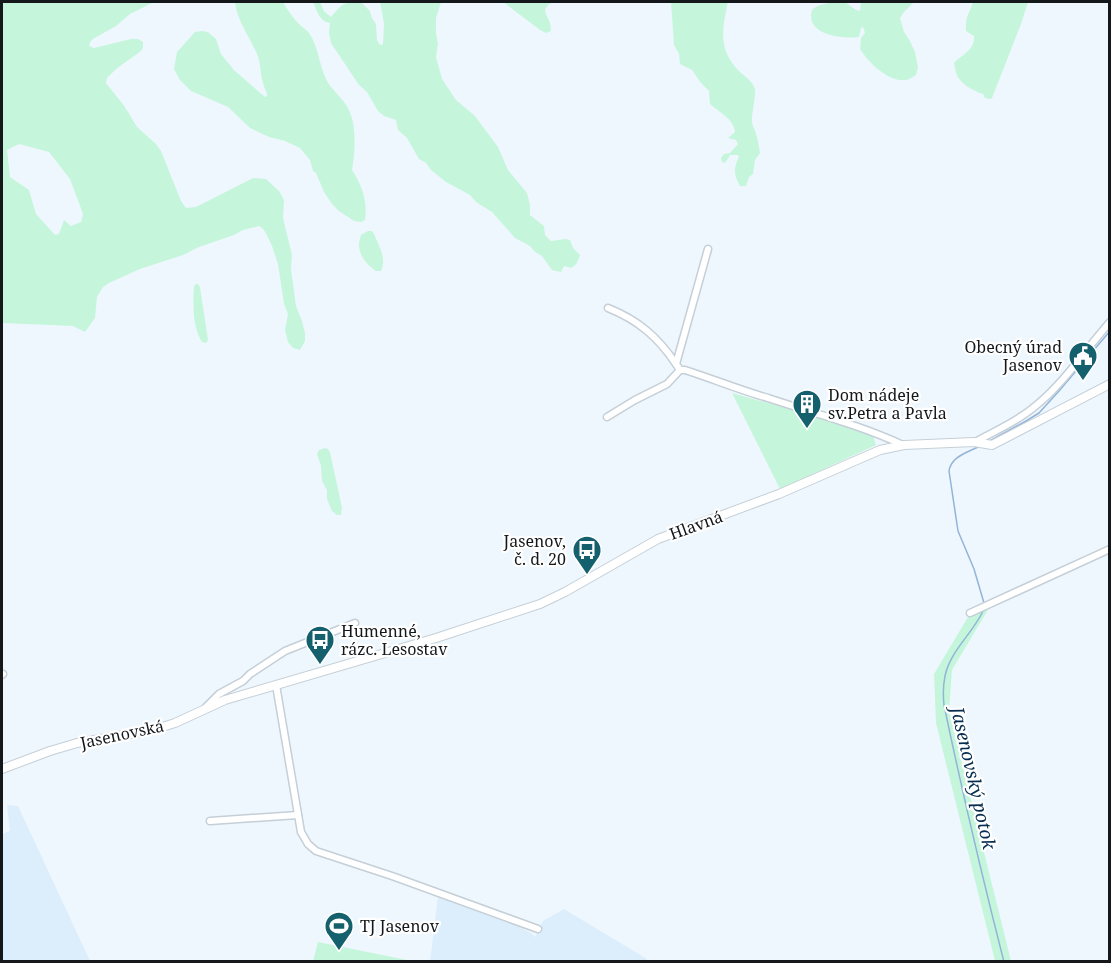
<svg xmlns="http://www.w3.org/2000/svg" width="1111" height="963" font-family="'Noto Serif',serif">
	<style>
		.built { fill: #dceefb }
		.green { fill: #c5f6db; fill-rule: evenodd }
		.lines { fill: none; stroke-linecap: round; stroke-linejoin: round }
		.stream { stroke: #92b4d9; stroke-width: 1.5 }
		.minor-casing { stroke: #c5cfd7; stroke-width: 9 }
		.tertiary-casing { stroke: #c5cfd7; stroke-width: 10 }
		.minor { stroke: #fff; stroke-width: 6 }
		.tertiary { stroke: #fff; stroke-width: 8 }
		.labels { text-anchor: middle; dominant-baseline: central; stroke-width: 4.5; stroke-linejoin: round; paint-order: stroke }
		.poi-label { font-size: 16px; fill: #14181b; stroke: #fff; text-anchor: start }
		.street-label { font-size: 16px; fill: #14181b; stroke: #fff }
		.water-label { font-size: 18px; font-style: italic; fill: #062c4f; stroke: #fff }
	</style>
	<rect width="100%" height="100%" fill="#eff7fe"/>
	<g class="built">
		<polygon points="7,805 18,806 90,961 2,961 2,834 10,831"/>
		<polygon points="438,896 506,920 531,933 535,937 543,921 564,909 647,959 646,962 430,962"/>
	</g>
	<g class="green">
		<path d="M2 2H154L130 14 116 26 93 39 90 42 89 46 94 48 131 39H138L143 42V48L141 51 116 69 107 78 106 83 125 107 137 127 156 144 161 151 181 201 186 208 196 207 253 178 266 179 279 191 284 200 283 218 292 255 291 269 296 306 302 321 305 333V341L300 350 293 348 288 342 285 330 288 314 284 304 278 264 272 246 266 233 262 228 259 226 243 230 234 235 199 247 183 255 140 269 109 283 103 287 97 297 95 318 85 332 73 326 2 323ZM19 144 49 152 70 179 83 214 81 222 71 226 64 220 59 234 55 235 36 214 29 190 10 177 7 150Z"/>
		<path d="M235 2H283C287 9 292 17 299 24 302 27 307 30 309 33 319 47 319 66 327 81 333 91 344 99 349 110 357 127 355 152 352 170 362 185 368 202 365 220L361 222 354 221 339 211 332 204 324 192 316 173 313 171 310 160 300 148 285 141 269 137 250 128 228 107 191 91 180 80 174 69 177 52 195 32 202 31 208 32 216 39 221 54 234 70 265 97 267 96C267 91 264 88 263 83 260 73 261 63 257 54 250 37 237 21 235 2Z"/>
		<path d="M313 2H320L324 11 331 17C341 5 344 1 361 2L370 11 372 18 376 24 377 40 380 45 383 44 384 24 380 2H441L436 18V33L438 43 436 57 442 79 456 100 475 116 498 147 508 170 527 193 530 205V215L544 226 545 235 551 241 566 239 570 240 573 248 580 255C578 261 577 265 571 268L564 266 561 272 552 270 542 256 535 252 530 246 515 238 492 212 476 202 470 195 446 182 431 170 426 163 419 159 407 138 398 130 396 120 384 116 378 111 367 92 359 85 331 43 329 33 330 23C319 21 317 11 313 2Z"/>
		<path d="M503 2H553L548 5 545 10C547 20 551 19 551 31L546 33 540 30Z"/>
		<path d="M671 2H728C722 28 718 50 739 71 745 77 752 80 755 89 756 94 752 113 752 121 752 126 755 129 756 134 758 140 759 147 760 153L755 160 753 174 749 177 746 186H740C734 176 733 168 739 157L738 155H730L725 163 722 162 721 158 724 154 730 153 738 144 736 140 728 138 735 132C734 119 719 112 710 104L709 91 701 83 692 70 680 64 679 54 674 45Z"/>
		<path d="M837 2C851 1 849 8 860 11L861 2H914L904 12 900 18 904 32 910 41 915 52 918 67 916 75C915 76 909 79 907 80 889 83 869 63 860 49L861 38 865 33 863 27 861 28 859 37C845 39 812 36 811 17 811 13 811 11 814 8 820 4 830 3 837 2Z"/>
		<path d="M973 2H1028L1021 24 992 98 990 99 985 98 983 94C973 91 959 83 956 73 955 69 955 66 954 63 963 54 975 50 974 36L966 31C965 16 969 15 973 2Z"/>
		<path d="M368 231H372L374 234C379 246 387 258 381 271H376C368 266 359 256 359 245 359 242 360 238 361 235Z"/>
		<path d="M196 284H198L200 287 208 340 206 343 202 342C192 326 193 304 194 286Z"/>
		<polygon points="732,393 786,408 873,436 876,445 780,489"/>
		<polygon points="325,448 328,449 330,452 342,508 341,515 337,515 332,511 327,499 327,490 322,481 321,466 317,454 319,450"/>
		<polygon points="989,608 952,670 949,711 1011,961 995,961 936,723 934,674 968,617"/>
		<polygon points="318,942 407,960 406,962 313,961"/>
	</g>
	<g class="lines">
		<g class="stream">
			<polyline points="988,442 1026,421 1039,413 1059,391 1110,331"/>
			<path d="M978 447C966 453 951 457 949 471L958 531 974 569 984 603"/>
			<path d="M983 611C973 633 950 651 945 676 943 686 943 696 944 705 962 791 982 876 1004 962"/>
		</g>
		<g class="minor-casing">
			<g id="minor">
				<path d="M708 249 676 364 680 370H685C713 379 740 390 768 398 813 413 860 425 903 445"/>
				<path d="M608 308C638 320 658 337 676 364"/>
				<polyline points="607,417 635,400 667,384 680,370"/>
				<path d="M975 442C997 430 1020 420 1039 403 1066 380 1086 349 1110 322"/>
				<polyline points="970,613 1110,549"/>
				<polyline points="2,675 3,674"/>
				<polyline points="276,685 301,832 308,844 316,851 392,876 538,929"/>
				<polyline points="206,707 219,694 243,681 250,674 285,651 355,623"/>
				<polyline points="210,821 298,815"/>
			</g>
		</g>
		<g class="tertiary-casing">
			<polyline id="tertiary" points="2,769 50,751 77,743 153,730 175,723 225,700 436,638 540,604 565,592 658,539 779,494 880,450 904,445 974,442 992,445 1110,384"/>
		</g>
		<use href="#minor" class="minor"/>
		<use href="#tertiary" class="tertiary"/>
	</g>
	<defs>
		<g id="civic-pin" transform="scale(1.5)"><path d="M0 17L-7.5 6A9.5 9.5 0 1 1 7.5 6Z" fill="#15606d" stroke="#fff"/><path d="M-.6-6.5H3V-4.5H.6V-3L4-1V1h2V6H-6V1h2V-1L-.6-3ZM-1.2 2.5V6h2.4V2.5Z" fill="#fff"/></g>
		<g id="building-pin" transform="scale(1.5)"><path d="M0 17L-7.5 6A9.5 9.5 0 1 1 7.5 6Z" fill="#15606d" stroke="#fff"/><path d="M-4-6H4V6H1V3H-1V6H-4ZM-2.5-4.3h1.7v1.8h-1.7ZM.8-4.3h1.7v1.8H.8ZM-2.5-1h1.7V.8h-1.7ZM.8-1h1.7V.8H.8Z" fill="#fff"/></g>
		<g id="bus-pin" transform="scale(1.5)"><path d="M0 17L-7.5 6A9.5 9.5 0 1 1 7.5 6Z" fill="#15606d" stroke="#fff"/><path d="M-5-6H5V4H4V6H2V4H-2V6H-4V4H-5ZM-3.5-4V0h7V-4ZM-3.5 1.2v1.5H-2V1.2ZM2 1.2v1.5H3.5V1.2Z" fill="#fff"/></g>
		<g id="stadium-pin" transform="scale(1.5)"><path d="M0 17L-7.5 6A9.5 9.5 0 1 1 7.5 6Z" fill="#15606d" stroke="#fff"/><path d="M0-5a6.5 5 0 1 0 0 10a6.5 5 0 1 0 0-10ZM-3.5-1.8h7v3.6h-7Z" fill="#fff"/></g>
	</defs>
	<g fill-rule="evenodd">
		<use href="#civic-pin" x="1083" y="356"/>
		<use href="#building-pin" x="807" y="404"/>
		<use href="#bus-pin" x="587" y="550"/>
		<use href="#bus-pin" x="320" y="640"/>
		<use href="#stadium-pin" x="339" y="926"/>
	</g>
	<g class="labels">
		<g class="poi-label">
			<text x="1062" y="347" text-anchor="end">Obecný úrad<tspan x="1062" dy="18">Jasenov</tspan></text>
			<text x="828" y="395">Dom nádeje<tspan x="828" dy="18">sv.Petra a Pavla</tspan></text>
			<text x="566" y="541" text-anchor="end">Jasenov,<tspan x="566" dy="18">č. d. 20</tspan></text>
			<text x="341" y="631">Humenné,<tspan x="341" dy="18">rázc. Lesostav</tspan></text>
			<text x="360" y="926">TJ Jasenov</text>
		</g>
		<g class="street-label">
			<text transform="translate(696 525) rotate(-20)">Hlavná</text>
			<text transform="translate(122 734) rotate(-12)">Jasenovská</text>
		</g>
		<g class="water-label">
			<text transform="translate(974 778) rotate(77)">Jasenovský potok</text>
		</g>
	</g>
	<rect width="1111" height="963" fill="none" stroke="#14181b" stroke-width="6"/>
</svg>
